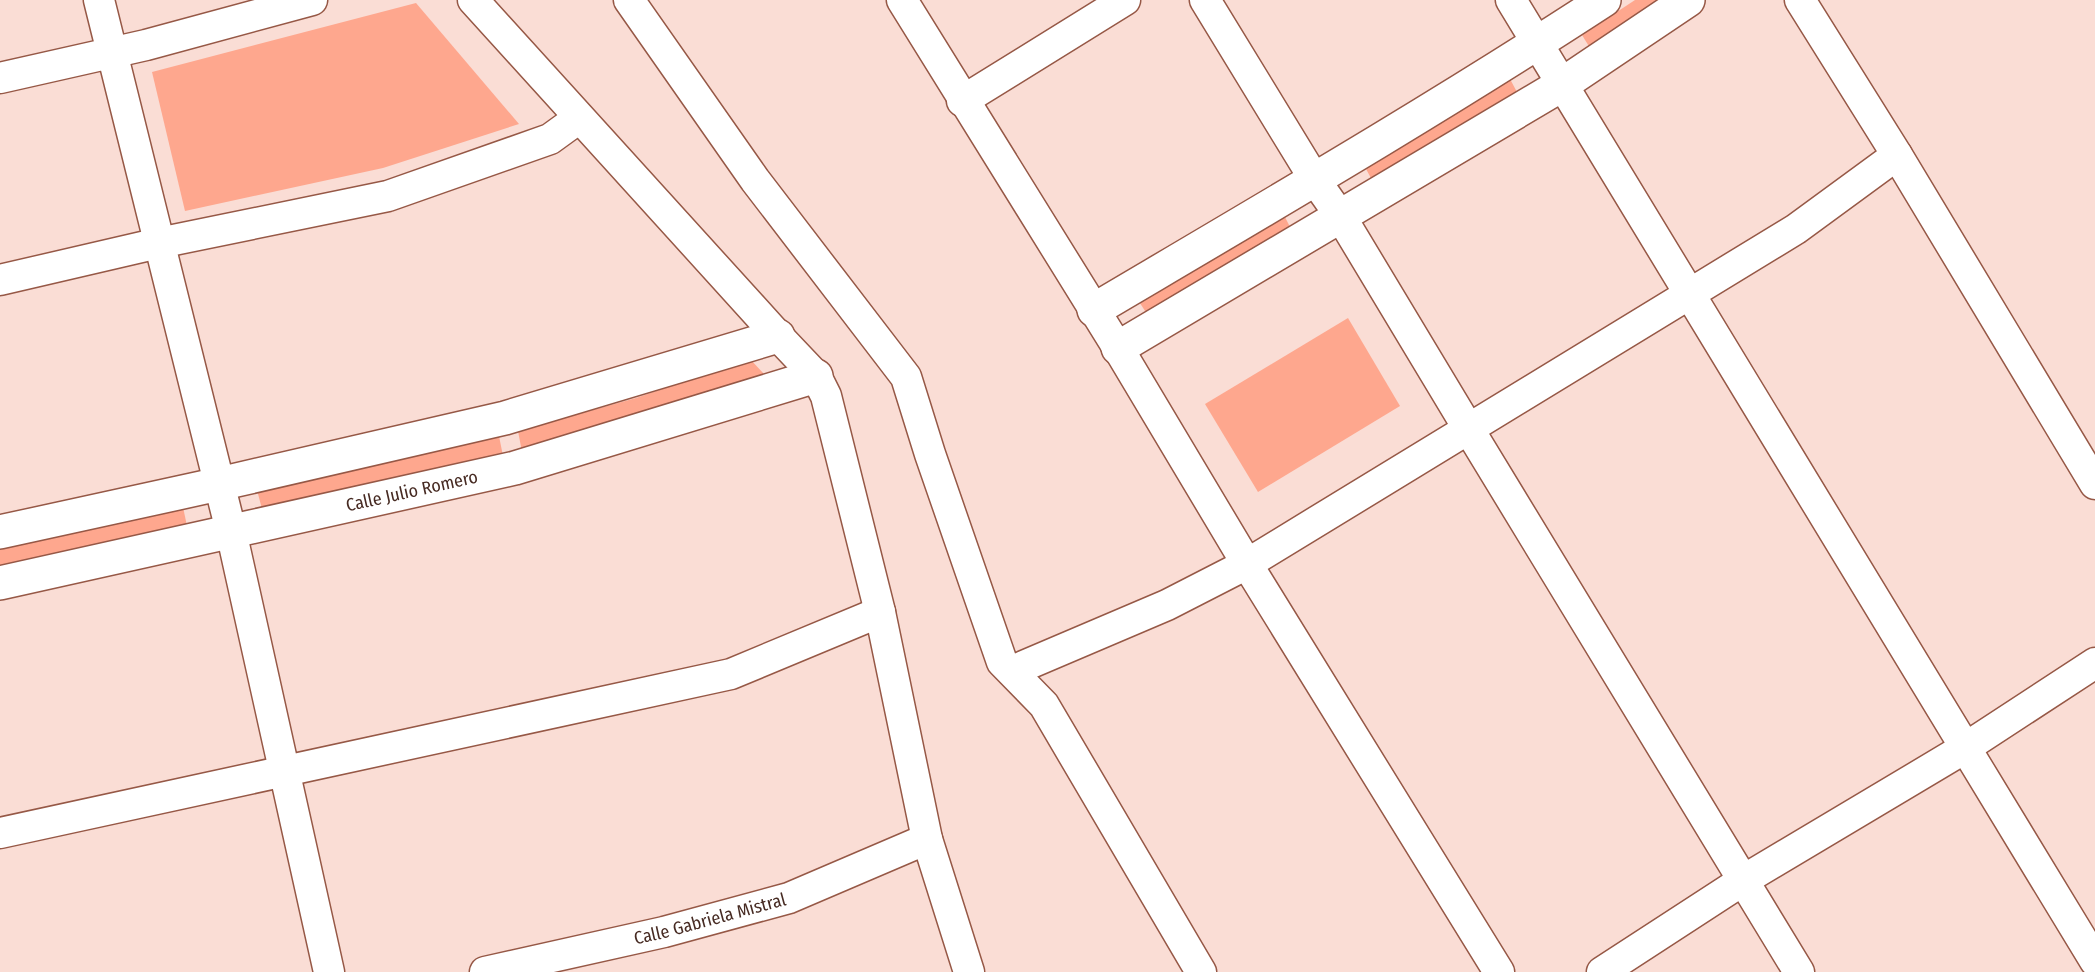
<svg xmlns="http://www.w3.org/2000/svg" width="2095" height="972" font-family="'Fira Sans Condensed',sans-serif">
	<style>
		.green { fill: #fea78e }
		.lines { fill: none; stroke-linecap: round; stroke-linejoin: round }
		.street-casing { stroke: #965846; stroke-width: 33 }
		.secondary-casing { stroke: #965846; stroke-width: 36 }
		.street { stroke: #fff; stroke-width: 30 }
		.secondary { stroke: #fff; stroke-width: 33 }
		.labels { text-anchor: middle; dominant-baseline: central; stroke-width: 6; stroke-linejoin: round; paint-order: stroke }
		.street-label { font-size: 18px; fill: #472b23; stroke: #fff }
	</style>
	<rect width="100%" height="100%" fill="#faddd5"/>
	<g class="green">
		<polygon points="1635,0 1662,0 1590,48 1582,35"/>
		<polygon points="416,3 519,124 383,168 185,211 152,72"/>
		<polygon points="1510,79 1518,94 1373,182 1365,167"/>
		<polygon points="1285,217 1292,231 1147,314 1138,300"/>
		<polygon points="1348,318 1400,406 1258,492 1205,404"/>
		<polygon points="750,359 766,376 522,452 518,431 636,398"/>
		<polygon points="499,436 503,456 262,509 257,490 382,464"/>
		<polygon points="183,507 187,526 0,567 0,547"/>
	</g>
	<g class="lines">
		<g class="street-casing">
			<g id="street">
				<polyline points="99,0 231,531 329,972"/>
				<polyline points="473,0 778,336 816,376 826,396 880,612 927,839 969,972"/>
				<polyline points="629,0 755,180 906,377 930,454 1002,662 1044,705 1201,972"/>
				<polyline points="902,0 1118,348 1247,564 1499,972"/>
				<polyline points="1205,0 1315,180 1341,217 1468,428 1799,972"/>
				<polyline points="1511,0 2095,961"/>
				<polyline points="1800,0 1897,155 2095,484"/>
				<polyline points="0,78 146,45 312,0"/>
				<polyline points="962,101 1125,0"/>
				<polyline points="0,280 159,243 388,196 550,139 579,118"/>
				<polyline points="1012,671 1167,605 1247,564 1796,229 1897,155"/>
				<polyline points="0,833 731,674 880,612"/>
				<path id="s1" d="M485 972 664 932 789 898 927 839"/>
				<polyline points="1602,972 1742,881 1965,748 2095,663"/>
			</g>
		</g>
		<g class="secondary-casing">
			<g id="secondary">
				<path d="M1094 310C1265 209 1437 109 1604 0"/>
				<polyline points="1118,348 1563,84 1688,0"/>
				<polyline points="0,532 219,484 505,418 778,336"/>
				<path id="s2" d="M0 583 515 468 816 376"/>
			</g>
		</g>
		<use href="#street" class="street"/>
		<use href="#secondary" class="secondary"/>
	</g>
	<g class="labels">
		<g class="street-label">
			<text stroke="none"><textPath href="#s2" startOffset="422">Calle Julio Romero</textPath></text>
			<text stroke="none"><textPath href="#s1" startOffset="231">Calle Gabriela Mistral</textPath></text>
		</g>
	</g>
</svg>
